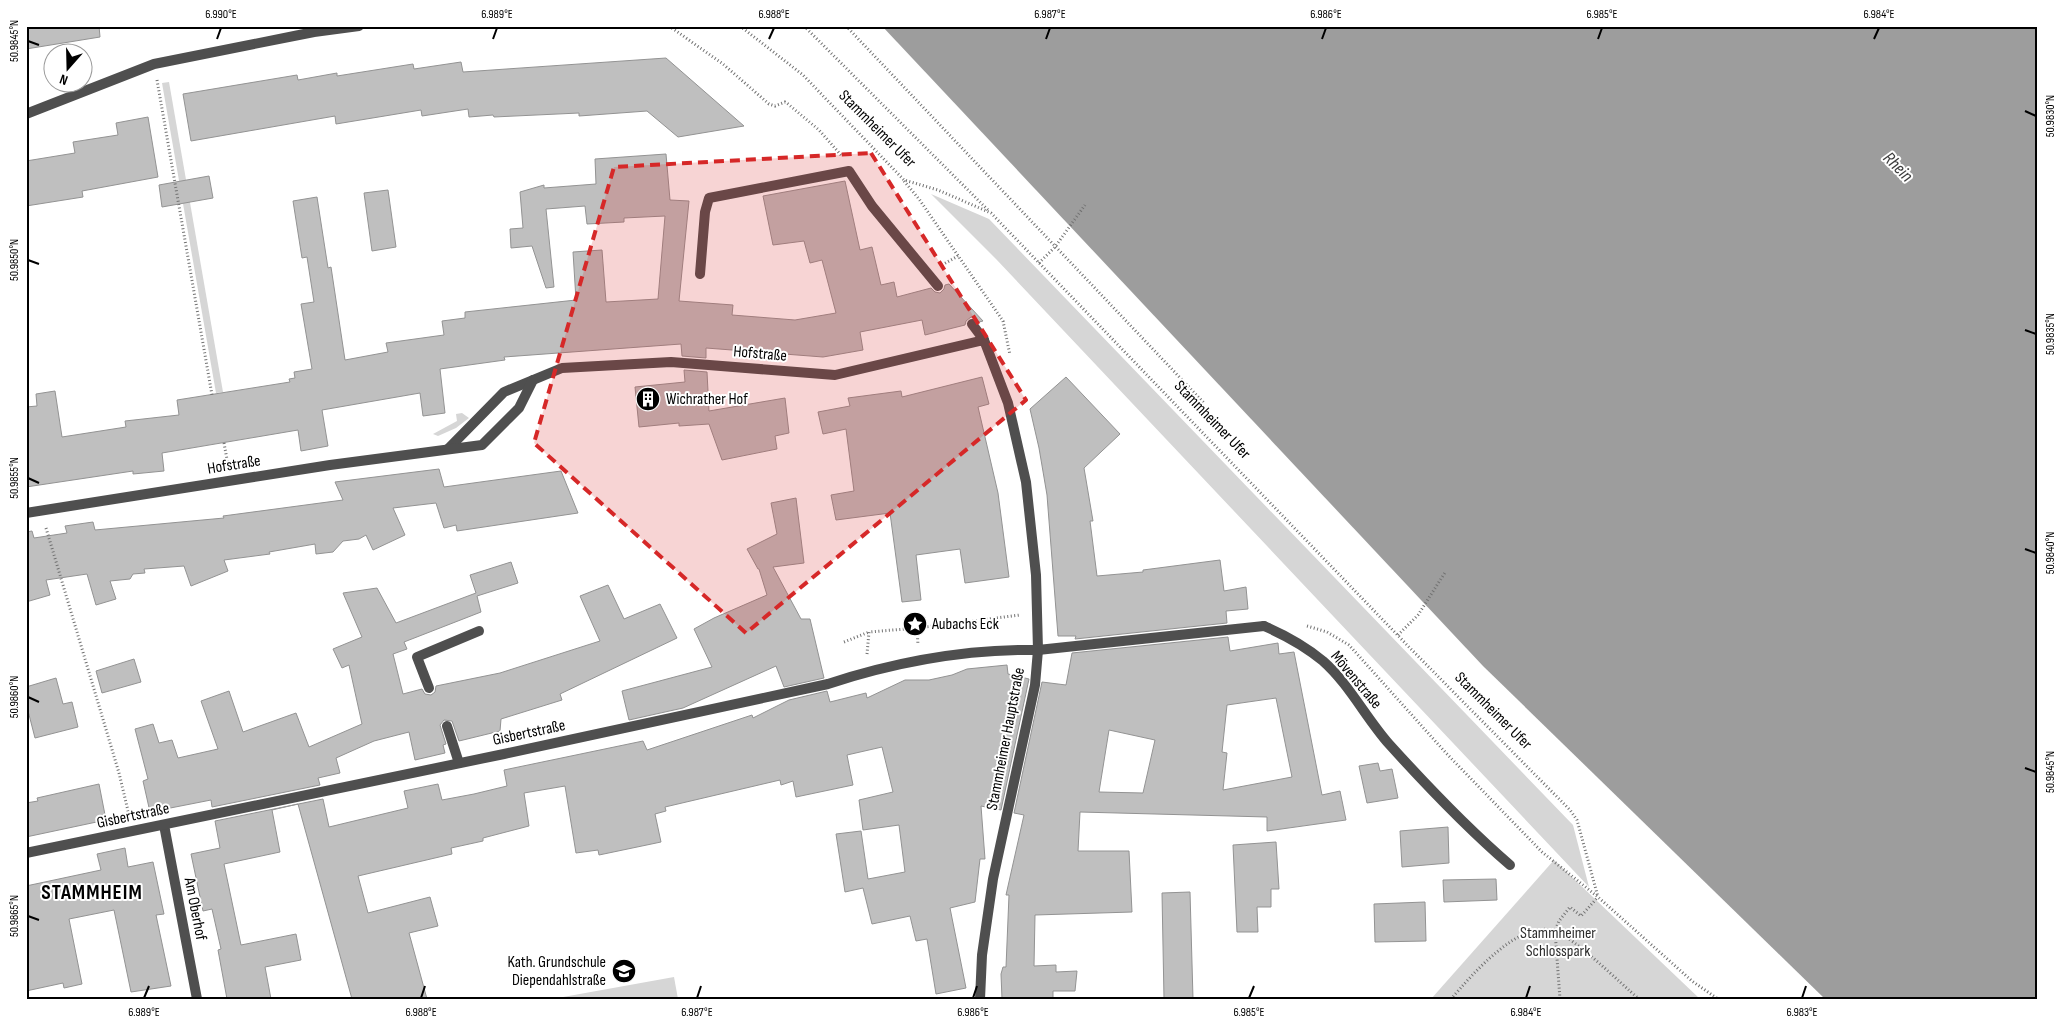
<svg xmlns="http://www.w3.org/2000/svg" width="2064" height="1025" font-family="'Sofia Sans Condensed',sans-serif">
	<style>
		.green { fill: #d6d6d6 }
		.water { fill: #9d9d9d }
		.building { fill: #bfbfbf; stroke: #939393; fill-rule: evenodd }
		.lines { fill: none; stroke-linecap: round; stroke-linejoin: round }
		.path { stroke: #717171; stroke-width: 3; stroke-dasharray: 1 2.5; stroke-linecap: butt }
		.lane { stroke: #4f4f4f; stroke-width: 10 }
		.street { stroke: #4f4f4f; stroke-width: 10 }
		.marked { fill: #d62828; fill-opacity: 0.2; stroke: #d62828; stroke-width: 4; stroke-dasharray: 10 6; stroke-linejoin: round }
		.ticks { fill: none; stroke: #000; stroke-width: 2 }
		.labels { text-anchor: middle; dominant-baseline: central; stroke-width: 4; stroke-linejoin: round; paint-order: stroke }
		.street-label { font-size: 16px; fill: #000; stroke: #fff }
		.poi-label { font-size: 16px; fill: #000; stroke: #fff; text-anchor: start }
		.park-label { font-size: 16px; fill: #2d2d2d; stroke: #fff }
		.water-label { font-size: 18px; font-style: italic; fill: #3e3e3e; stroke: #fff }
		.district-label { font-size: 21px; font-weight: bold; letter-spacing: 1px; fill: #000; stroke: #fff }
		.neatline { fill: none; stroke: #000; stroke-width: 2 }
		.ticks-label { font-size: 12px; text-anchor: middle; fill: #000 }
	</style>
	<rect width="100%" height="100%" fill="#fff"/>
	<g class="green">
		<polygon points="169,82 223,392 216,393 162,83"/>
		<polygon points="931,194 989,219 1573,825 1589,887 996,259"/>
		<polygon points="462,413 469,418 456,428 438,436 433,434 457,421 456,414"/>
		<polygon points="1554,860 1700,999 1431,999"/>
		<polygon points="674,977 678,999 552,999"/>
	</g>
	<polygon class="water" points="882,26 2038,26 2038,999 1825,999 1483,666"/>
	<g class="building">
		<polygon points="26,26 99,26 100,37 26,49"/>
		<polygon points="666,58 744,126 678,137 647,111 579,116 579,113 494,117 493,115 469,117 468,109 422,116 421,110 336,124 335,116 191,141 183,94 297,75 298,80 337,73 337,76 413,64 414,69 461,62 463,72"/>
		<polygon points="148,117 158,177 82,191 83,197 26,206 26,161 75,153 73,142 118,135 116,123"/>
		<polygon points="666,154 670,200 689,201 679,301 733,305 732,315 795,320 836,313 822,260 810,263 804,241 773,245 763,196 845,181 860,250 872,247 881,285 894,282 897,297 931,288 935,292 940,293 944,289 945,285 949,284 983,321 979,322 975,318 971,317 966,321 965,325 925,335 922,320 860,332 863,350 823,357 706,348 706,358 682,356 681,344 504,357 505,360 440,369 445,413 423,416 420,393 322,410 328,446 301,451 298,430 162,453 164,471 133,474 133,471 26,487 26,407 37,406 36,394 55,391 62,437 126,427 125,421 179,415 177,400 290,382 289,379 295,378 294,372 312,369 301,304 314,302 307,257 302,258 293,201 317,197 328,268 331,267 345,360 388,352 386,343 444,335 442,321 465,318 465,312 576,300 573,252 602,250 606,302 658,299 665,216 624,218 624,222 587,224 585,206 546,209 554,287 546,288 532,246 511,248 510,229 523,228 520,192 544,185 544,188 596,184 595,159"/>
		<polygon points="209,176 213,198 162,207 159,185"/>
		<polygon points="388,190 396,247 372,251 364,193"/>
		<polygon points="684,370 707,372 709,411 785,398 789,433 775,436 777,449 722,460 709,424 679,426 679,423 639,427 635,387 685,382"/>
		<polygon points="982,377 989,404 978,407 998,493 1009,577 965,583 960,549 916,555 921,600 902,602 890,513 836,520 831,495 854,491 846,429 823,434 818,412 850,406 848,398 901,391 902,397"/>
		<polygon points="1066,377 1120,434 1084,468 1093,521 1090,521 1097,576 1143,572 1143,570 1220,560 1224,591 1246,587 1248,609 1226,611 1227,623 1075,639 1076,636 1058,636 1047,495 1039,448 1030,409"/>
		<polygon points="439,469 444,487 561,471 578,513 457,531 456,525 444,528 436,503 393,508 405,535 373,550 366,535 359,539 343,541 333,552 316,554 315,544 269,552 270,554 224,560 228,571 191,586 184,566 144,569 145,573 133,574 130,579 110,581 116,599 96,605 87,574 46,580 50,595 26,602 26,532 32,531 34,538 67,533 65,526 93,522 95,530 224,518 223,516 343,500 335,482"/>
		<polygon points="796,498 804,563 773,567 801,619 810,619 824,678 784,687 776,666 683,708 629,720 622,691 712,667 694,629 714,618 767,595 759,569 758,569 747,549 777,534 771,503"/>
		<polygon points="511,562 518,583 477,596 481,612 404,642 407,649 393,654 403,694 422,689 425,694 431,695 435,692 436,686 500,673 600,641 580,596 608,585 624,619 660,604 677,638 560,694 562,700 501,719 500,731 459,741 452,721 444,720 440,725 446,744 443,745 445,753 415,760 409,732 374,741 336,758 340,773 318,778 320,785 212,807 211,800 150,812 143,781 148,779 135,729 153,724 159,743 172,740 178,758 218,749 201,701 229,691 243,732 296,713 309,747 362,724 349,665 342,668 333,649 362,637 343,593 377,588 396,623 476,593 470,575"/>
		<path d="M1228 637 1230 651 1278 643 1279 654 1294 652 1322 795 1340 791 1346 820 1267 831V817L1080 812 1078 851H1129L1132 912 1035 915 1034 966 1056 965V972L1077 971 1075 991H1053V999H1002L1001 974 1003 967H1006L1009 895H1006L1024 815 1014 813 1042 682 1066 685 1072 653ZM1276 698 1292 777 1223 790 1227 753 1222 752 1227 705ZM1109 730 1155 740 1143 793 1099 792Z"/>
		<polygon points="134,659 141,682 102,693 96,671"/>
		<polygon points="1007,665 1008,674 1029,679 1001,810 981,806 985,859 980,859 975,902 950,908 966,988 936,994 927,939 916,941 910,916 872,924 863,888 845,892 836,834 861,831 868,879 905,872 899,825 863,830 859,800 893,792 882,747 847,755 853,785 796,797 793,781 781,785 780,780 665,807 666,811 655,814 661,842 599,855 598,850 576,853 565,786 524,793 529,826 483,838 483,841 451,848 452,854 358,876 368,913 430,897 438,926 409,933 427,999 352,999 298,804 272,810 280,852 224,864 241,945 296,934 301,960 265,967 271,999 227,999 218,950 221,949 212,909 203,911 191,854 220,848 215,821 323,799 329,827 408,808 404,791 438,784 442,800 474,794 507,786 504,770 643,741 647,750 752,715 753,718 789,700 827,691 830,702 866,693 867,698 905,680 929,680 952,675 967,669"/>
		<polygon points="56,678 63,704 72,702 78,727 35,738 26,703 26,687"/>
		<polygon points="1378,763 1380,771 1392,769 1398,798 1367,803 1359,766"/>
		<polygon points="99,784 106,820 26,837 26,803 38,801 37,798"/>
		<polygon points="1448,827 1449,863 1402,867 1400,831"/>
		<polygon points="1276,842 1279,889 1271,889 1271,907 1257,907 1258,932 1237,932 1233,845"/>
		<polygon points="125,848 128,867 153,862 164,914 156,915 171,986 131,992 114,910 69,919 82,984 64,988 63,983 26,991 26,886 101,870 97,854"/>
		<polygon points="1496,879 1497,900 1444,902 1443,880"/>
		<polygon points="1190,892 1193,999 1164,999 1162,893"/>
		<polygon points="1425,902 1426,941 1375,942 1374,904"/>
	</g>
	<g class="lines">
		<g class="path">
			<polyline points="669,26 723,64 769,104 775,106 785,102 788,104 819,130 841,155"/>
			<polyline points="740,26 803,75 904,180 938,190 991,213 1409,647 1570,810 1577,820 1598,897"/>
			<polyline points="804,26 989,211"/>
			<polyline points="846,26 1205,404"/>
			<polyline points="157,80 212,395"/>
			<polyline points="904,181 919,199 1003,321 1010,355"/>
			<polyline points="1039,263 1055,247 1085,205"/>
			<polyline points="942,265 958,256"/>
			<polyline points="224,443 228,465"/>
			<polyline points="46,528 119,773 129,815"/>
			<polyline points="1307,626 1327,632 1349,645 1446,753 1542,852 1598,897 1692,981 1718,999"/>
			<polyline points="917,628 1020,615"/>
			<polyline points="1398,635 1418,615 1446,571"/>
			<polyline points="844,642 869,632"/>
			<polyline points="867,654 869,632 917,628 918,645"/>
			<path d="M1451 999C1472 975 1519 919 1555 931 1576 939 1620 983 1639 999"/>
			<polyline points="1560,999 1555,931 1559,921 1570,907 1581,916 1598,897"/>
		</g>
		<g class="lane">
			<polyline points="700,274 705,212 709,198 849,171 872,206 938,286"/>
			<polyline points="972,324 984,340"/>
			<path d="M1264 626C1285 635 1305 646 1323 661 1349 684 1366 718 1389 744 1427 786 1467 828 1510 865"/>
			<polyline points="429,688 417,657 479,631"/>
			<polyline points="447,726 459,763"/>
		</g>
		<g class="street">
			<polyline points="26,114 154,64 314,32 359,26"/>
			<polyline points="448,449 504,392 562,368 671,362 835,375 984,340 1008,403 1026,482 1036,575 1038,650 1035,685 993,879 982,955 980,999"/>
			<polyline points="26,513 330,465 482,445 519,408 533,380"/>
			<polyline points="164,825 197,999"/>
			<path d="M26 853 504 754 828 684C895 662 967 649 1038 650L1264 626"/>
		</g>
	</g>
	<path class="marked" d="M871 153 1026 400 746 633 534 443 614 167Z"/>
	<path class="ticks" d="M217 39 221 28M493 39 497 28M769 39 774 28M1046 39 1050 28M1322 39 1326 28M1598 39 1602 28M1874 39 1879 28M28 41 39 45M2025 111 2036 116M28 260 39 264M2025 330 2036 334M28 478 39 483M2025 549 2036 553M28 697 39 702M2025 768 2036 772M28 916 39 920M144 998 149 986M421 998 425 986M697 998 701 986M973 998 977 986M1249 998 1254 986M1526 998 1530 986M1802 998 1806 986"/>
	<defs>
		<g id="building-disc" transform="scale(1.25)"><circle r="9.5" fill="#000" stroke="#fff"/><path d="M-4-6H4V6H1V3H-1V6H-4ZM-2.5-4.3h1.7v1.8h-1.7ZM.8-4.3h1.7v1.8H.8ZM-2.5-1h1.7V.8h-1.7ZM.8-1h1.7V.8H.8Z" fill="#fff"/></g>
		<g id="sight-disc" transform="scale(1.25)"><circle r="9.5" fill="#000" stroke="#fff"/><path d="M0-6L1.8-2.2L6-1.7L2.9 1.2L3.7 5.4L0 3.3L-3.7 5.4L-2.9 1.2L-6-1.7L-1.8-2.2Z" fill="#fff"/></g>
		<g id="school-disc" transform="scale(1.25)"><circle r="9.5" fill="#000" stroke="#fff"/><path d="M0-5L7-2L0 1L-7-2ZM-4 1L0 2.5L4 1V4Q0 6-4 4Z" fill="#fff"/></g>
	</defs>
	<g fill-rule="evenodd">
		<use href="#building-disc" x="648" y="399"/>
		<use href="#sight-disc" x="915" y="624"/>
		<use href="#school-disc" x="624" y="971"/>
	</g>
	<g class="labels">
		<g class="street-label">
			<text transform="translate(877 129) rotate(45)">Stammheimer Ufer</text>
			<text transform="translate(760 354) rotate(5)">Hofstraße</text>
			<text transform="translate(1212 420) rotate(46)">Stammheimer Ufer</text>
			<text transform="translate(234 465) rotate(-9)">Hofstraße</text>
			<text transform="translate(1356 680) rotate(50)">Mövenstraße</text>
			<text transform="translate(1493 711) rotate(45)">Stammheimer Ufer</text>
			<text transform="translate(529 733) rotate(-12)">Gisbertstraße</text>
			<text transform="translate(1006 739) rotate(-79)">Stammheimer Hauptstraße</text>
			<text transform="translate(133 816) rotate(-12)">Gisbertstraße</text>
			<text transform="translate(195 909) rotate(79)">Am Oberhof</text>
		</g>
		<g class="poi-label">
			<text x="666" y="399">Wichrather Hof</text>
			<text x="932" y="624">Aubachs Eck</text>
			<text x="606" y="962" text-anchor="end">Kath. Grundschule<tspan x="606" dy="18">Diependahlstraße</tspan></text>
		</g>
		<g class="park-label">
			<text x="1558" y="933">Stammheimer<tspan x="1558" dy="18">Schlosspark</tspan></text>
		</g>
		<g class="water-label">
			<text transform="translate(1898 167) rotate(45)">Rhein</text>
		</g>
		<g class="district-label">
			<text x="92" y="892">STAMMHEIM</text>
		</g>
	</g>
	<rect width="2064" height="1025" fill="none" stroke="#ffffff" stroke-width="55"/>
	<g transform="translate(68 68) rotate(200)"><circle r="24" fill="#ffffff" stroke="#999999"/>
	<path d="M0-4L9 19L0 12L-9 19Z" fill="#000000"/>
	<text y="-8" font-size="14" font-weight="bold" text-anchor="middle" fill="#000000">N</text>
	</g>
	<rect x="28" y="28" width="2008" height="970" class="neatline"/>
	<g class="ticks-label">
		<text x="221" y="18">6.990°E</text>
		<text x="497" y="18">6.989°E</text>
		<text x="774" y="18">6.988°E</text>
		<text x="1050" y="18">6.987°E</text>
		<text x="1326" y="18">6.986°E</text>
		<text x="1602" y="18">6.985°E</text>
		<text x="1879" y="18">6.984°E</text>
		<text transform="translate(14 41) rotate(-90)" y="4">50.9845°N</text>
		<text transform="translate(2050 116) rotate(-90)" y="4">50.9830°N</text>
		<text transform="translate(14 260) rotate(-90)" y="4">50.9850°N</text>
		<text transform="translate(2050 334) rotate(-90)" y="4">50.9835°N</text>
		<text transform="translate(14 478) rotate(-90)" y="4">50.9855°N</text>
		<text transform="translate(2050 553) rotate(-90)" y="4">50.9840°N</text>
		<text transform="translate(14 697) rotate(-90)" y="4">50.9860°N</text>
		<text transform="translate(2050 772) rotate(-90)" y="4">50.9845°N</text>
		<text transform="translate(14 916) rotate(-90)" y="4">50.9865°N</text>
		<text x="144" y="1016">6.989°E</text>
		<text x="421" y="1016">6.988°E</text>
		<text x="697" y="1016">6.987°E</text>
		<text x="973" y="1016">6.986°E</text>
		<text x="1249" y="1016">6.985°E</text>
		<text x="1526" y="1016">6.984°E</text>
		<text x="1802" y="1016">6.983°E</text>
	</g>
</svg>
